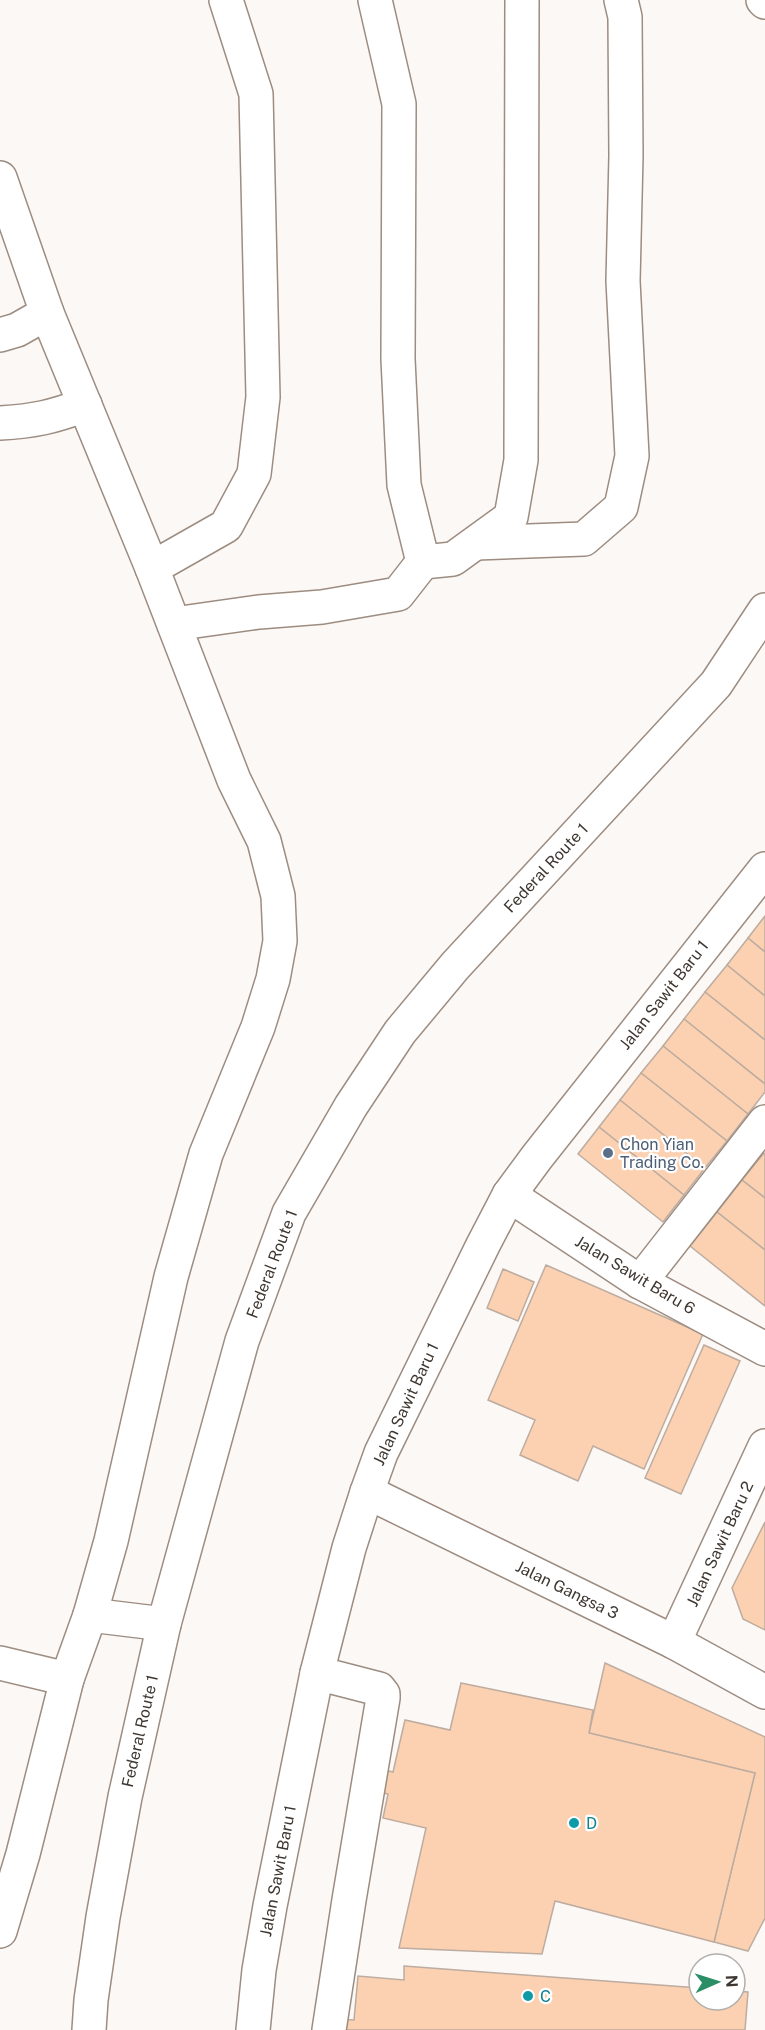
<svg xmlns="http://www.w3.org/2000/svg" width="765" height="2030" font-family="'Public Sans',sans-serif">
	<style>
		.building { fill: #fbd1b2; stroke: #bdac9f; stroke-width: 1.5 }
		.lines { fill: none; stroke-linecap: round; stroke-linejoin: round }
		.minor-casing { stroke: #9d8c80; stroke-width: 36 }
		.highway-casing { stroke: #9d8c80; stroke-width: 36 }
		.minor { stroke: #fff; stroke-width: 33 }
		.highway { stroke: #fff; stroke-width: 33 }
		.service-dot { fill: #5c6f8a; stroke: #fff; stroke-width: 2 }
		.culture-dot { fill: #0f9aa8; stroke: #fff; stroke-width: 2 }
		.labels { text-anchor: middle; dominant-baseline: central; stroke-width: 4.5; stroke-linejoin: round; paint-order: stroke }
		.street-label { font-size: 16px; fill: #3e3731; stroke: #fff }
		.service-label { font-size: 16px; fill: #4e5e75; stroke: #fff; text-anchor: start }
		.culture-label { font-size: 16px; fill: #0d838f; stroke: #fff; text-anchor: start }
	</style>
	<rect width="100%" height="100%" fill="#fcf8f6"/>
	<g class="building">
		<polygon points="765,916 765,952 748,938"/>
		<polygon points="748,938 765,952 765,996 727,965"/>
		<polygon points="727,965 765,996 765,1040 705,992"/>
		<polygon points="705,992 765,1040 765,1084 684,1019"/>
		<polygon points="684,1019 765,1084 765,1092 748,1114 663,1046"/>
		<polygon points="663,1046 748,1114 727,1141 641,1073"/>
		<polygon points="641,1073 727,1141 705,1168 620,1100"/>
		<polygon points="620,1100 705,1168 684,1195 599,1127"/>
		<polygon points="599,1127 684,1195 663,1222 578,1154"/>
		<polygon points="764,1153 765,1154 765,1198 742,1180"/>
		<polygon points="742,1180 765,1198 765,1250 717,1212"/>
		<polygon points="717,1212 765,1250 765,1306 690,1246"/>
		<polygon points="546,1265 703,1334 644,1469 593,1446 578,1481 520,1455 535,1420 488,1400"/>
		<polygon points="503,1269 534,1282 518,1321 487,1308"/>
		<polygon points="704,1345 740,1361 681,1494 645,1478"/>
		<polygon points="765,1522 765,1630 743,1619 732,1588"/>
		<polygon points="605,1663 765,1737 765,1918 748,1951 714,1942 755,1773 589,1733"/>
		<polygon points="461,1683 593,1710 589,1733 755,1773 714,1942 555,1901 542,1954 399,1948 426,1828 383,1818 388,1794 371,1790 376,1768 393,1772 405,1720 450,1730"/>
		<polygon points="404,1966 699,1988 699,2000 735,2000 735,1991 748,1992 745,2030 338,2030 339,2019 354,2020 358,1976 404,1980"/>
	</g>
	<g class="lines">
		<g class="minor-casing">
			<g id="minor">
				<polyline points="375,0 399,104 398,359 404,485 423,562 453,559 511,517 521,460 522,0"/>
				<polyline points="763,0 765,2"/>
				<polyline points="0,178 47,313 152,568 234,780 264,841 278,896 280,941 273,979 258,1027 206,1154 171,1277 111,1541 90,1615"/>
				<polyline points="0,335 17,330 47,313"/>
				<path d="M0 423C35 421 52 417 85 405"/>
				<polyline points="476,543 584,539 621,507 632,456 623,281 626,156 625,17 621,0"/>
				<polyline points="152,568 226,526 254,474 263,397 256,94 226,0"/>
				<polyline points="174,624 259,612 322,607 398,594 423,562"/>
				<polyline points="509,1195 640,1282 765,1349"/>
				<polyline points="640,1282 765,1122"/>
				<polyline points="367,1492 674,1642 765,1692"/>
				<polyline points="674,1642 765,1446"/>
				<polyline points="0,1663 67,1679"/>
				<polyline points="317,1673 379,1689 383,1694 383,1698 349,1900 329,2030"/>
				<polyline points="0,1931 23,1854 67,1679 90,1615 164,1624"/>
				<polyline points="253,2030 259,1970 270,1906 317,1673 349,1548 367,1492 381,1453 483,1245 509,1195 537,1157 765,869"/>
			</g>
		</g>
		<g class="highway-casing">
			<polyline id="highway" points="89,2030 91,2000 103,1917 125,1797 164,1624 242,1341 289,1213 351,1106 400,1032 455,966 716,684 765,610"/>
		</g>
		<use href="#minor" class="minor"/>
		<use href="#highway" class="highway"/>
	</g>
	<circle class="service-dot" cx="608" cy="1153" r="6"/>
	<g class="culture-dot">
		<circle cx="574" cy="1823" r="6"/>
		<circle cx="528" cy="1996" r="6"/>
	</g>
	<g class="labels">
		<g class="street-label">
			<text transform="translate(546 868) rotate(-47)">Federal Route 1</text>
			<text transform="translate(664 995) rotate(-52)">Jalan Sawit Baru 1</text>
			<text transform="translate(272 1264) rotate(-69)">Federal Route 1</text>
			<text transform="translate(635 1275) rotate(31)">Jalan Sawit Baru 6</text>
			<text transform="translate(406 1404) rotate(-65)">Jalan Sawit Baru 1</text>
			<text transform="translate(720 1544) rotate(-65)">Jalan Sawit Baru 2</text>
			<text transform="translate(567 1590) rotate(26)">Jalan Gangsa 3</text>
			<text transform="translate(140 1731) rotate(-77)">Federal Route 1</text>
			<text transform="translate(278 1871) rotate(-79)">Jalan Sawit Baru 1</text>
		</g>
		<g class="service-label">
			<text x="620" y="1144">Chon Yian<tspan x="620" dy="18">Trading Co.</tspan></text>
		</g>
		<g class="culture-label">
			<text x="586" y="1823">D</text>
			<text x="540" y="1996">C</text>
		</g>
	</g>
	<g transform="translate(717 1982) rotate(87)"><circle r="28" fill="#ffffff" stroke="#b2afad" stroke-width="1.5"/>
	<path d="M0-4.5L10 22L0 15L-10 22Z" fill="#2c8e67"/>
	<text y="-9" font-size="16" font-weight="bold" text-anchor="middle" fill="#3e3731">N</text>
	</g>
</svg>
